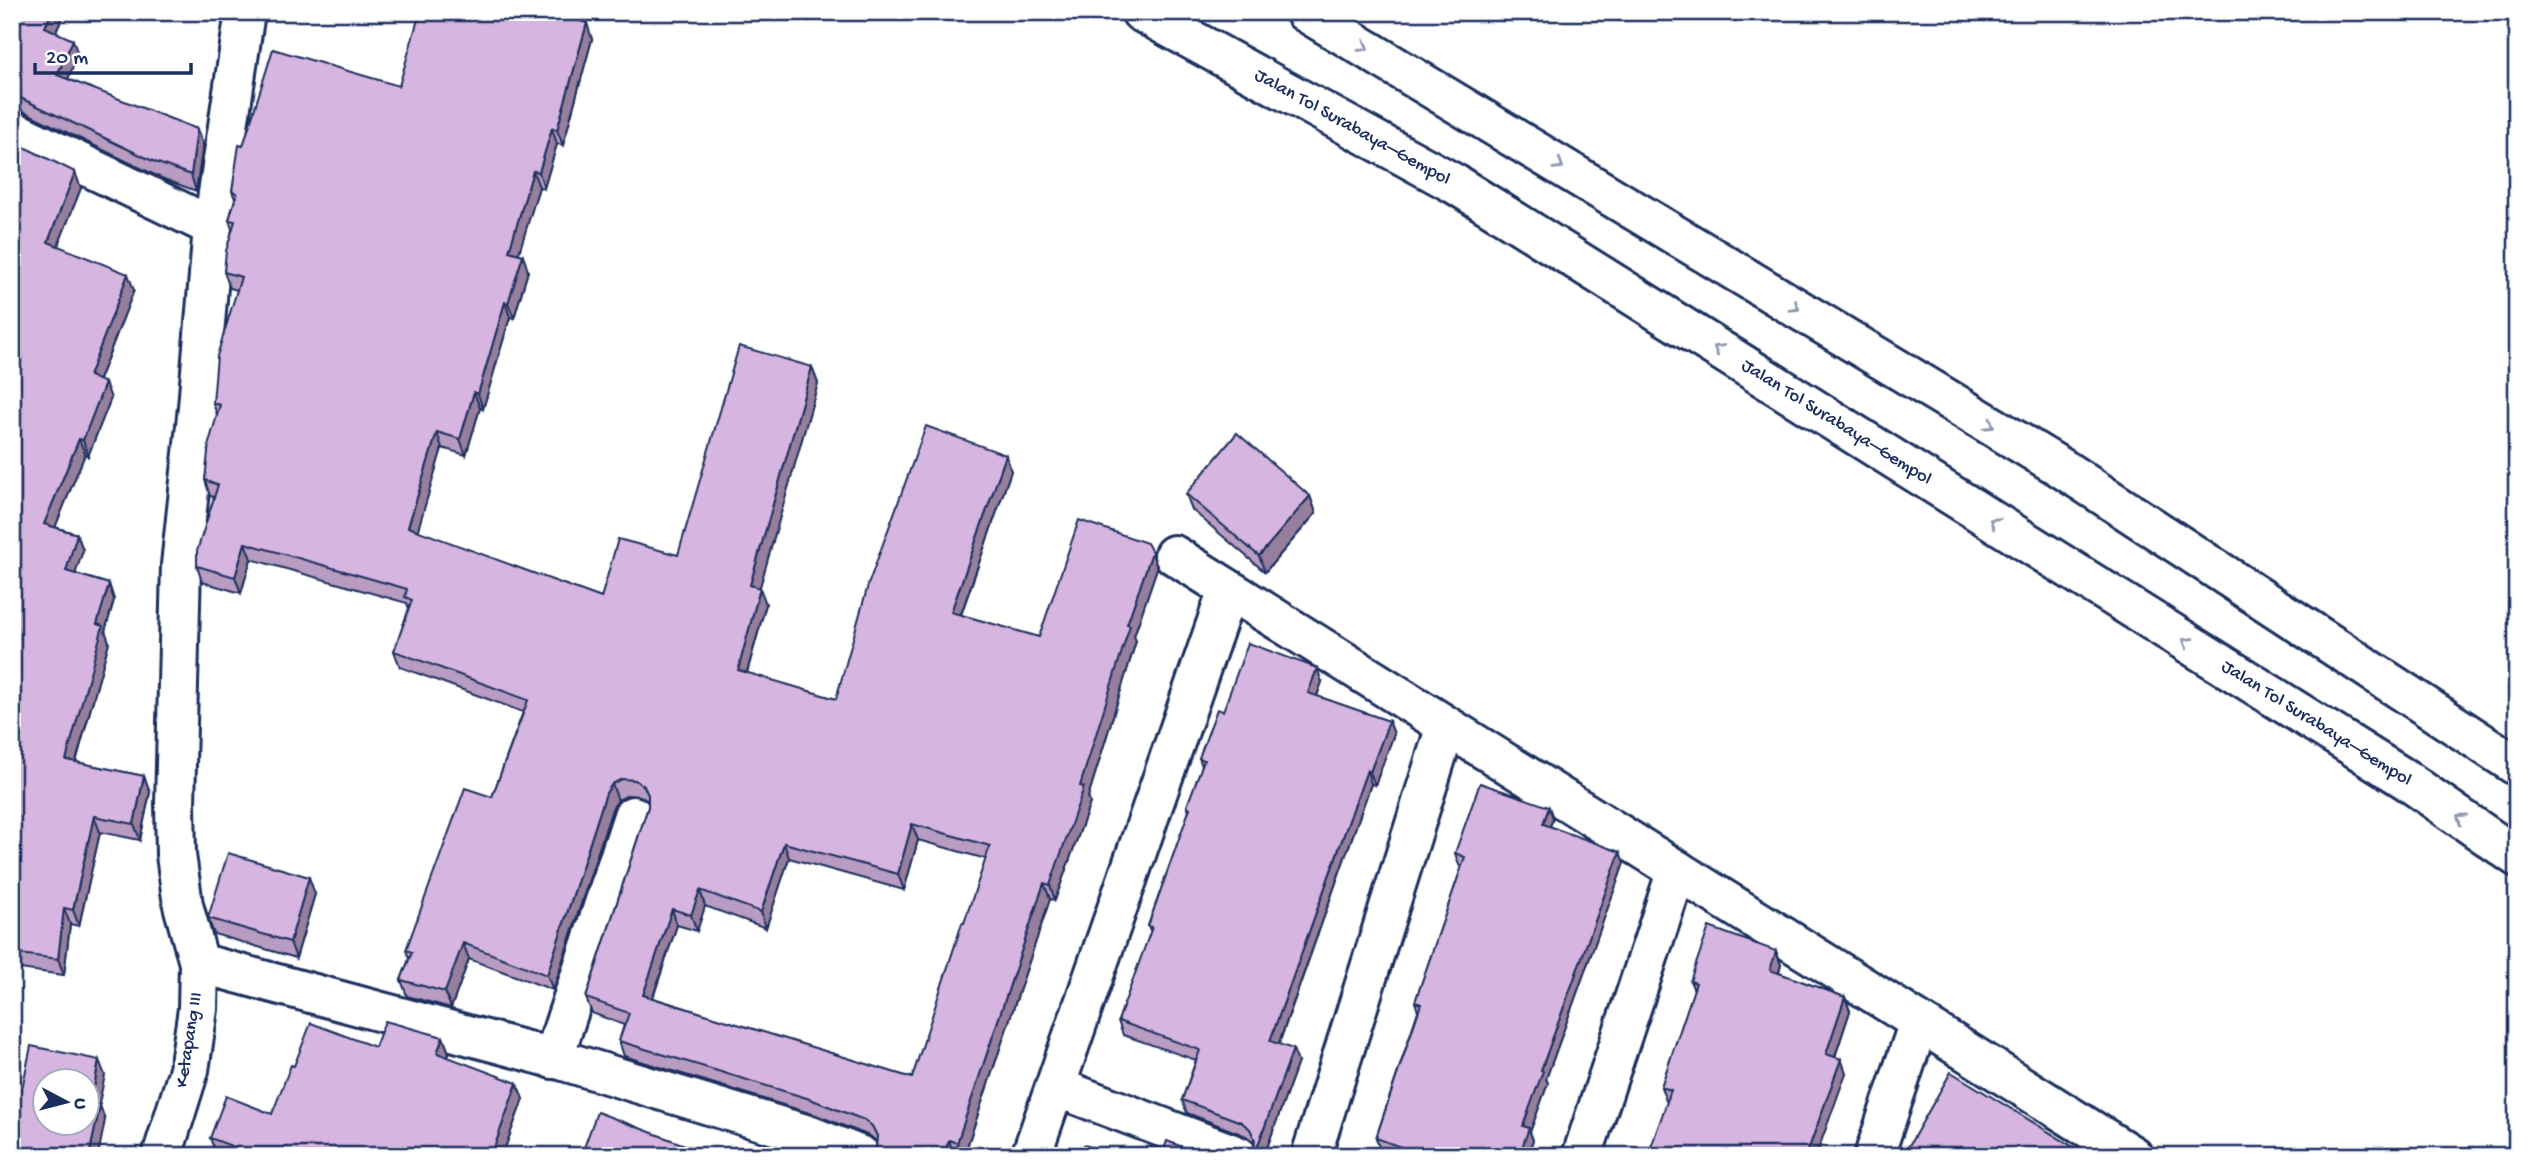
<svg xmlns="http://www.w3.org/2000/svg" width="2529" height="1168" font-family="'Gochi Hand',sans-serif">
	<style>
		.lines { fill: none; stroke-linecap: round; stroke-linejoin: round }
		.street-casing { stroke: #1b2f5e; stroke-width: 44 }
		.highway-casing { stroke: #1b2f5e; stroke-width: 44 }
		.street { stroke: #fff; stroke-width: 38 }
		.highway { stroke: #fff; stroke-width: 38 }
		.wall { fill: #b89cc1; stroke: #1b2f5e; stroke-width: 2; fill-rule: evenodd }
		.shaded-wall { fill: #967f9d; stroke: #1b2f5e; stroke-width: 2 }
		.building { fill: #d6b5e0; stroke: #1b2f5e; stroke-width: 2; fill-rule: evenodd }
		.oneway { stroke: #8d97ae }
		.labels { text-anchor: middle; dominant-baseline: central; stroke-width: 6; stroke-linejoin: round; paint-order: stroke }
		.street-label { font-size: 19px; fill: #1b2f5e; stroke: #fff }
	</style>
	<rect width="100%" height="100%" fill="#fff"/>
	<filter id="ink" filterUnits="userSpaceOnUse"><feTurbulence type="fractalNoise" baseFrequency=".0143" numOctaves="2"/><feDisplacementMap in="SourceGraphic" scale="14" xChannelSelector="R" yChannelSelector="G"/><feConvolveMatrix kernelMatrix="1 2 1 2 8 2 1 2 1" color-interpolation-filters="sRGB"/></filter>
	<g filter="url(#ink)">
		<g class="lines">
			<g class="street-casing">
				<g id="street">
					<polyline points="12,130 213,227"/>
					<polyline points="1174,555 2133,1156"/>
					<polyline points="199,963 564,1061 808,1135 861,1156"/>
					<polyline points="553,1059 633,816"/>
					<polyline points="1056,1087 1238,1156"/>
					<polyline points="162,1156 189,1070 198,1009 199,963 183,905 176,855 175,804 181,565 198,407 213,227 245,12"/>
					<polyline points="1031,1156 1228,590"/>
					<polyline points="1311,1156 1446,726"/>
					<polyline points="1582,1156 1677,870"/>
					<polyline points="1874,1156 1919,1022"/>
				</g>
			</g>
			<g class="highway-casing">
				<g id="highway">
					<polyline points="1141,12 1455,184 2405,779 2517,857"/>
					<polyline points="1305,12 2060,467 2517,766"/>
				</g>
			</g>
			<use href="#street" class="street"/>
			<use href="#highway" class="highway"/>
		</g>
		<g class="wall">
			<polygon points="12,12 65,12 56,32 78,55 68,79 203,144 196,191 161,178 21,110 12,109"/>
			<path d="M592 39 563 145 557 144 544 188 539 187 518 254 528 271 514 318 510 317 483 409 480 408 466 455 442 448 417 531 601 598 678 555 818 383 759 588 766 604 747 673 836 699 1011 471 961 615 1039 637 1152 552 1157 568 1134 636 1136 641 1088 797 1090 803 1055 900 1050 899 964 1156H870L876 1148V1141L870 1136 816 1115 624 1056 619 1041 624 1025 592 1013 586 998 648 807V801L640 796 628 795 618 800 612 809 553 990 469 959 451 1008 407 996 401 980 409 959 406 950 492 797 523 712 400 667 394 651 409 609 407 603 251 559 241 593 202 582 197 566 214 497 210 496 205 480 217 415 213 403 237 290 230 288 224 272 232 229 229 220 235 199 232 191 243 146 399 86ZM918 840 986 859 912 1078 653 998 677 925 697 931 705 906 766 928 789 858 904 890Z"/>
			<polygon points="12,141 81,188 58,246 134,290 99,380 111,398 88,456 85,454 55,527 77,534 83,550 75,574 109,584 114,600 105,631 109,642 76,762 144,776 150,792 140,840 100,832 79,926 70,924 64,975 12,968"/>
			<polygon points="1186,494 1310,496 1316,513 1265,572 1192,510"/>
			<polygon points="1322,682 1317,696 1389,721 1394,734 1375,785 1371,784 1279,1044 1298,1062 1264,1156 1249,1156 1254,1150 1254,1142 1246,1136 1187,1113 1182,1100 1196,1060 1123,1035 1118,1021 1151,932 1148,926 1189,811 1187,806 1202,766 1199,758"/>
			<polygon points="1553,818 1550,826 1624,863 1546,1079 1548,1083 1530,1132 1533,1140 1527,1156 1397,1156 1380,1150 1376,1138 1418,1011 1415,1002 1462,866 1459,865 1455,853"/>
			<polygon points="315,894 296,958 214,934 208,918"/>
			<polygon points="1776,951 1781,965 1779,973 1845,997 1850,1011 1835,1057 1841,1059 1846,1073 1666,1101 1661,1087 1694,990 1690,981"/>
			<polygon points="443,1037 449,1053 448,1057 523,1099 502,1156 221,1156 216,1154 210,1138 272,1114 294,1066 375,1047"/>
		</g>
		<g class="shaded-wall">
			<polygon points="52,12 65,12 51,43 45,27"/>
			<polygon points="587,23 592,39 563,145 557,130"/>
			<polygon points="73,40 78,55 63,91 57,75"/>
			<polygon points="552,128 557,144 544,188 539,172"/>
			<polygon points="197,129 203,144 196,191 191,175"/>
			<polygon points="533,171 539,187 515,266 509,251"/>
			<polygon points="75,172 81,188 53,258 48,242"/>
			<polygon points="523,255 528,271 514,318 508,303"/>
			<polygon points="128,274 134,290 94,392 89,376"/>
			<polygon points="505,302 510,317 483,409 478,394"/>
			<polygon points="812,367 818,383 756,601 750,585"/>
			<polygon points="105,383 111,398 88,456 83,440"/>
			<polygon points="474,392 480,408 466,455 460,439"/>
			<polygon points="437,432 442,448 414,543 408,527"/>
			<polygon points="79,439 85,454 50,540 44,524"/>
			<polygon points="1006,455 1011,471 956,628 951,612"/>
			<polygon points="1310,496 1316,513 1265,572 1259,556"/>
			<polygon points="77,534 83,550 71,587 66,571"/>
			<polygon points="245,543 251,559 241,593 235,577"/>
			<polygon points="1152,552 1157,568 1134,636 1136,641 1088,797 1090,803 1055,900 1050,885 1080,786 1127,624"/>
			<polygon points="109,584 114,600 105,631 109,642 72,776 66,760 97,624"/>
			<polygon points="760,588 766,604 743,686 738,670"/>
			<polygon points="1317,668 1322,682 1313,706 1308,693"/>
			<polygon points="1389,721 1394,734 1375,785 1370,772"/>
			<polygon points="1367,770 1371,784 1275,1054 1270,1041"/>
			<polygon points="144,776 150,792 140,840 134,824"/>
			<polygon points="612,784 618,800 612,809 553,990 547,975 606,793"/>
			<polygon points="1549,807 1553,818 1547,835 1543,824"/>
			<polygon points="94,816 100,832 79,926 73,910"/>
			<polygon points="912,824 918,840 904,890 898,874"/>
			<polygon points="784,843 789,858 766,928 761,912"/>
			<polygon points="1620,852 1624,863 1546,1079 1548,1083 1530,1132 1533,1140 1527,1156 1519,1156 1523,1126 1541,1070"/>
			<polygon points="309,877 315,894 296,958 290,942"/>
			<polygon points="1044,883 1050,899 964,1156 962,1156 957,1143"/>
			<polygon points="700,890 705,906 697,931 691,915"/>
			<polygon points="64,908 70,924 64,975 58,959"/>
			<polygon points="672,909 677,925 648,1011 643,995"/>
			<polygon points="463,943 469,959 451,1008 445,992"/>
			<polygon points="1776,951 1781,965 1775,984 1770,970"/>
			<polygon points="1845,997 1850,1011 1831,1068 1826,1054"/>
			<polygon points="443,1037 449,1053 443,1069 437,1053"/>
			<polygon points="1293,1049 1298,1062 1264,1156 1254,1156"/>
			<polygon points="1841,1059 1846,1073 1816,1156 1806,1156"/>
			<polygon points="99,1060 105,1075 96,1118 91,1103"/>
			<polygon points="517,1083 523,1099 502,1156 491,1156"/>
			<polygon points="100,1105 105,1120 98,1156 89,1156"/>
			<polygon points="949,1140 954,1156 943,1156"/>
			<polygon points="1446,1147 1449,1156 1443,1156"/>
		</g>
		<g class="building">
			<polygon points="12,12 52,12 45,27 73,40 57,75 197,129 191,175 155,162 12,94"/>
			<path d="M420 12H552L587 23 557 130 552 128 539 172 533 171 509 251 523 255 508 303 505 302 478 394 474 392 460 439 437 432 408 527 601 598 618 539 678 555 739 346 812 367 750 585 760 588 738 670 836 699 868 585 926 426 1006 455 951 612 1039 637 1079 520 1147 543 1152 552 1127 624 1130 625 1080 786 1084 787 1050 885 1044 883 957 1143 949 1140 943 1156H870L876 1148 877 1136 872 1126 864 1120 810 1099 619 1041 629 1013 586 998 648 807V795L644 786 635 780 622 779 612 784 606 793 547 975 463 943 445 992 401 980 412 952 406 950 465 788 492 797 528 700 394 651 412 600 405 597 407 589 245 543 235 577 197 566V551L218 485 205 480 209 443 220 405 213 403 217 356 241 277 224 272 226 251 235 221 229 220 237 193 232 191 239 145 243 146 273 49 399 86ZM912 824 990 846 964 923H962L912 1078 643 995 672 909 691 915 700 890 761 912 784 843 898 874Z"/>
			<polygon points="12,141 75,172 48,242 128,274 89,376 105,383 83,440 79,439 44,524 77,534 66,571 109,584 97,624 103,626 66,760 144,776 134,824 94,816 73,910 64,908 58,959 12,953"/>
			<polygon points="1237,433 1310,496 1259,556 1186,494"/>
			<polygon points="1248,643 1317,668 1308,693 1389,721 1370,772 1367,770 1270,1041 1293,1049 1254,1156 1249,1156 1254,1150 1255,1140 1250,1129 1241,1122 1182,1100 1200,1050 1118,1021 1152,927 1148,926 1190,808 1187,806 1204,760 1199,758 1217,709 1223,711"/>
			<polygon points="1480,783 1549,807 1543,824 1620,852 1541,1070 1543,1071 1523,1126 1529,1128 1519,1156 1470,1156 1446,1147 1443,1156 1425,1156 1376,1138 1421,1004 1415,1002 1465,857 1455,853"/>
			<polygon points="228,853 309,877 290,942 208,918"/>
			<polygon points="1709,927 1776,951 1770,970 1845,997 1826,1054 1841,1059 1806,1156 1648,1156 1671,1090 1661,1087 1696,983 1690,981"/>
			<polygon points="385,1021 443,1037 437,1053 517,1083 491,1156 258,1156 210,1138 226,1096 272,1114 291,1065 294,1066 311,1023 375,1047"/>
			<path d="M31 1046 99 1060 91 1103 100 1105 89 1156H12V1087L22 1089ZM46 1081H88V1123H46Z"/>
			<polygon points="1951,1072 2088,1156 1903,1156"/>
			<polygon points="597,1112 714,1156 581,1156"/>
			<polygon points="1167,1141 1206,1156 1148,1156 1151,1148 1163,1152"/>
			<polygon points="1084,1145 1119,1156 1081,1156"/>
		</g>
		<defs><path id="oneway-chevron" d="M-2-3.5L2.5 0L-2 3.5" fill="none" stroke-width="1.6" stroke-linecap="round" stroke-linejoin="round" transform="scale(1.75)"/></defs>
		<g class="oneway">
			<use href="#oneway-chevron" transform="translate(1364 47) rotate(31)"/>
			<use href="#oneway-chevron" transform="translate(1559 165) rotate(31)"/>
			<use href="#oneway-chevron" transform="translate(1795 307) rotate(31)"/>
			<use href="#oneway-chevron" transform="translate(1718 349) rotate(-148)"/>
			<use href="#oneway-chevron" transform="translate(1990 425) rotate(31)"/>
			<use href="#oneway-chevron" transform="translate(1994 522) rotate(-148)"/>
			<use href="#oneway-chevron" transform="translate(2187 642) rotate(-148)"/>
			<use href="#oneway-chevron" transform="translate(2461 818) rotate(-145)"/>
		</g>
	</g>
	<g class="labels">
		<g class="street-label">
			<text transform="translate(1352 128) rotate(29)">Jalan Tol Surabaya–Gempol</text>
			<text transform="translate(1836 423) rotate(32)">Jalan Tol Surabaya–Gempol</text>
			<text transform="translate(2316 724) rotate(32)">Jalan Tol Surabaya–Gempol</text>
			<text transform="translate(190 1040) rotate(-81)">Ketapang III</text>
		</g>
	</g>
	<rect width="2529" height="1168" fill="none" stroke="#fff" stroke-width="42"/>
	<rect x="21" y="21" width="2487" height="1126" fill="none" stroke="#1b2f5e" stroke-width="2.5" filter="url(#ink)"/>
	<g transform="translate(66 1102) rotate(97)"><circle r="33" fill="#ffffff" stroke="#a4acbf" stroke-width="2"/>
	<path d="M0-5L12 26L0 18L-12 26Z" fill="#1b2f5e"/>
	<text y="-10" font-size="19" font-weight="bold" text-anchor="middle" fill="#1b2f5e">U</text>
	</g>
	<path d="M35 63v10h156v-10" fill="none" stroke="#1b2f5e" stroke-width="3.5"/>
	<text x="46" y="63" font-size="21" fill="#1b2f5e" stroke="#ffffff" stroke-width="5" paint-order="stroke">20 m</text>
</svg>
